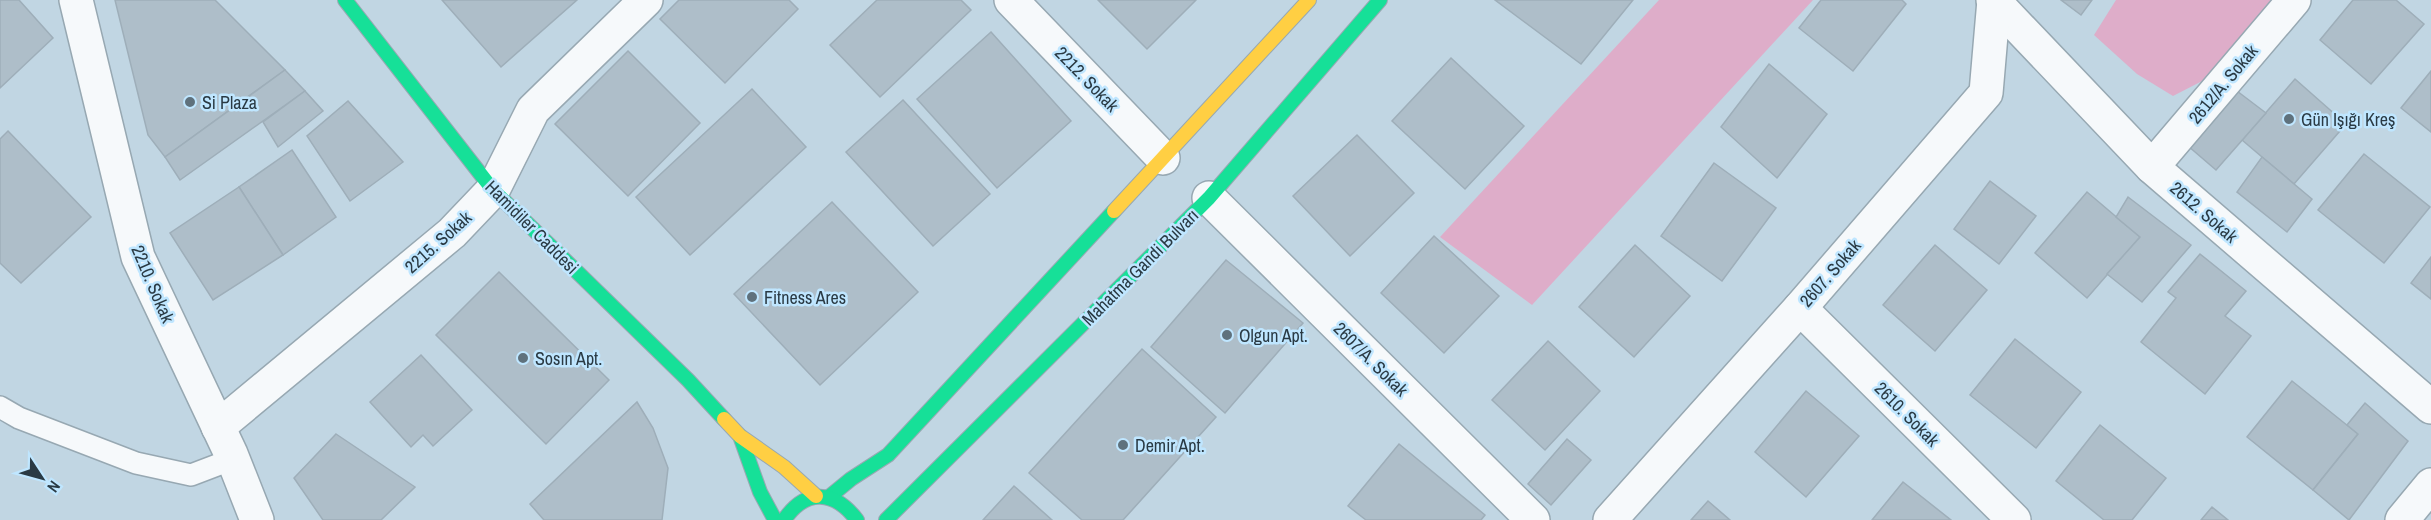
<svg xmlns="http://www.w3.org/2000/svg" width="2431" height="520" font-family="'Archivo Narrow',sans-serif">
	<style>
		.green { fill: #deadc9 }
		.building { fill: #aebec9; stroke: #9eaeb9; stroke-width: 1.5 }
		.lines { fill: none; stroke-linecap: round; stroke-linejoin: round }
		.lane-casing { stroke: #97a8b2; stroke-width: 24 }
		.street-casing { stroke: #97a8b2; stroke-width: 36 }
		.fast-casing { stroke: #97a8b2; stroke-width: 16 }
		.slow-casing { stroke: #97a8b2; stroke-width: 16 }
		.lane { stroke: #f6f9fb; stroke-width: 21 }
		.street { stroke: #f6f9fb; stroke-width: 33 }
		.fast { stroke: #16e098; stroke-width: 14 }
		.slow { stroke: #ffcf43; stroke-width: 14 }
		.poi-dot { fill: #5f717c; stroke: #bfe6ff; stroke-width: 2 }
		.labels { text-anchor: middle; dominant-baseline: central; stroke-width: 5; stroke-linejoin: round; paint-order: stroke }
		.street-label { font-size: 18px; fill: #2a3a44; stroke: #bfe6ff }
		.poi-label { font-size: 18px; fill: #2a3a44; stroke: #bfe6ff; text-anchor: start }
	</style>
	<rect width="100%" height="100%" fill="#c1d6e3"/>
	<g class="green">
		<polygon points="1659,0 1813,0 1532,305 1440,237"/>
		<polygon points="2116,0 2271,0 2210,77 2173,96 2137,74 2094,35"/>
	</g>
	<g class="building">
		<polygon points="0,0 19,0 53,38 0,88"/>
		<polygon points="115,0 215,0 285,70 165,157 148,135"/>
		<polygon points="442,0 577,0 501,67"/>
		<polygon points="679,0 789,0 798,9 725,83 660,19"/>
		<polygon points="877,0 961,0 971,10 880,97 830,45"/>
		<polygon points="1098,0 1196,0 1147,49"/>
		<polygon points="1495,0 1633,0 1581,64"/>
		<polygon points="1821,0 1902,0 1906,4 1853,71 1799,28"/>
		<polygon points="2061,0 2092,0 2081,15"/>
		<polygon points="2353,0 2396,0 2424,24 2371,84 2320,40"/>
		<polygon points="991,32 1071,121 997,188 917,99"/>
		<polygon points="628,51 700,123 628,196 555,124"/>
		<polygon points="1451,58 1524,126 1465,189 1392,121"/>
		<polygon points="1769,64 1827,114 1777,178 1721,127"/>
		<polygon points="285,70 305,91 180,180 165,157"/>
		<polygon points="2431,71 2431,132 2401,108"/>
		<polygon points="2295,79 2346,124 2294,184 2242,140"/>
		<polygon points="2233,88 2266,113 2216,170 2188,146"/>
		<polygon points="752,89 806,147 690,255 636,197"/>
		<polygon points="305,91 323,111 278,147 263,122"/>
		<polygon points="903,100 990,194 933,246 846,152"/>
		<polygon points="348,101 403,162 350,201 307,136"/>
		<polygon points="8,131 91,217 21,283 0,263 0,139"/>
		<polygon points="1357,135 1414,193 1350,256 1293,196"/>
		<polygon points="292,150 336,217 283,255 239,187"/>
		<polygon points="2364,154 2430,207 2384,263 2318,210"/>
		<polygon points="2262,157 2312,199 2287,232 2237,192"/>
		<polygon points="1714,163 1776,208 1722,281 1661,236"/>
		<polygon points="1990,181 2036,216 1999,264 1954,229"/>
		<polygon points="239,187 283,255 213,300 170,233"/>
		<polygon points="2087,192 2140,237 2087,298 2035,253"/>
		<polygon points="2128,197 2191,245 2142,302 2107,274 2140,237 2116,217"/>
		<polygon points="832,202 918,292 820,385 734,294"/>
		<polygon points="1434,236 1499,296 1444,353 1381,293"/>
		<polygon points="1635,245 1690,296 1634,357 1579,307"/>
		<polygon points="1935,245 1987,290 1935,351 1883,305"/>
		<polygon points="2200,254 2246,291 2225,316 2251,336 2205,394 2141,342 2176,298 2168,292"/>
		<polygon points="2431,257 2431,299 2411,283"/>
		<polygon points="1226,260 1303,323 1225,413 1151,347"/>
		<polygon points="499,272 609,380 546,444 436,335"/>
		<polygon points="2015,339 2081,392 2036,448 1970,395"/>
		<polygon points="1548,341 1600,391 1545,450 1492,400"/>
		<polygon points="1142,349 1216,417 1123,520 1082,520 1029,473"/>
		<polygon points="421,355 472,410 433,446 423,435 411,447 370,402"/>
		<polygon points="2292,381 2358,434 2313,490 2247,437"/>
		<polygon points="1806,391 1859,436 1806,497 1755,452"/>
		<polygon points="637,402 653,428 668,468 662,520 544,520 530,504"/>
		<polygon points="2365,403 2408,441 2349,520 2313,490 2358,434 2347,425"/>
		<polygon points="2100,425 2166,478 2132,520 2104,520 2056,481"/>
		<polygon points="336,434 415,487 381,520 323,520 294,478"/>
		<polygon points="1567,439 1591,460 1551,505 1528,484"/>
		<polygon points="1399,444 1485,515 1481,520 1366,520 1348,506"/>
		<polygon points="1903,482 1951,520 1872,520"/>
		<polygon points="1014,486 1052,520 983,520"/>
		<polygon points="1708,501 1730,520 1691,520"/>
		<polygon points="2212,507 2228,520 2201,520"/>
	</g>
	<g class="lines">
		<g class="lane-casing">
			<polyline id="lane" points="0,407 19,418 136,463 191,475 233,459"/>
		</g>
		<g class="street-casing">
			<g id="street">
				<polyline points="76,0 138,257 231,454 257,520"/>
				<polyline points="1011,0 1163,158"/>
				<polyline points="1993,0 2152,167 2431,407"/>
				<polyline points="2152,167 2294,0"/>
				<polyline points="1209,198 1533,520"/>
				<polyline points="1800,308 2014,520"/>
				<polyline points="218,427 452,233 493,190 533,110 646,0"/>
				<polyline points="1610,520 1800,308 1986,93 1994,0"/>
				<polyline points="2402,520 2431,485"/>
			</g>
		</g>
		<g class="fast-casing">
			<g id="fast">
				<polyline points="345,0 493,190 688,380 724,419"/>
				<polyline points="740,436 760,492 775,520"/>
				<polyline points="829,497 851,479 888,455 1114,211"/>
				<path d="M784 520C806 488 834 490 857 520"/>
				<polyline points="886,520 1209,198 1380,0"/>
			</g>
		</g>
		<g class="slow-casing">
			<g id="slow">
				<polyline points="1114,211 1309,0"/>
				<polyline points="724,419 740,436 784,467 816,496"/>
			</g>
		</g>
		<use href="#lane" class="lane"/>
		<use href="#street" class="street"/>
		<use href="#fast" class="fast"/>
		<use href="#slow" class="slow"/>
	</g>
	<g class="poi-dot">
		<circle cx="190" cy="102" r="6"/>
		<circle cx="2289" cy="119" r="6"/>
		<circle cx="752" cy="297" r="6"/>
		<circle cx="1227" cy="335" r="6"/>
		<circle cx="523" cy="358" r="6"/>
		<circle cx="1123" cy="445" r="6"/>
	</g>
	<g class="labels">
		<g class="street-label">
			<text transform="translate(1087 79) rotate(46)">2212. Sokak</text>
			<text transform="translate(2223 84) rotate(-50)">2612/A. Sokak</text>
			<text transform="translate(2204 212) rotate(41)">2612. Sokak</text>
			<text transform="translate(532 227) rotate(45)">Hamidiler Caddesi</text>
			<text transform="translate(438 242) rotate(-42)">2215. Sokak</text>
			<text transform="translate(1140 267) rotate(-45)">Mahatma Gandi Bulvarı</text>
			<text transform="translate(1830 273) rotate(-49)">2607. Sokak</text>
			<text transform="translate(153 284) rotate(67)">2210. Sokak</text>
			<text transform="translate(1371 359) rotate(45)">2607/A. Sokak</text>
			<text transform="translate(1907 414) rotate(45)">2610. Sokak</text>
		</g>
		<g class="poi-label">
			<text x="202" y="102">Si Plaza</text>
			<text x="2301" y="119">Gün Işığı Kreş</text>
			<text x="764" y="297">Fitness Ares</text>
			<text x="1239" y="335">Olgun Apt.</text>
			<text x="535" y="358">Sosın Apt.</text>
			<text x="1135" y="445">Demir Apt.</text>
		</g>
	</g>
	<g transform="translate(42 478) rotate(126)" stroke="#bfe6ff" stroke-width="4.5" paint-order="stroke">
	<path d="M0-4.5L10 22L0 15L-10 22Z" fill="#2a3a44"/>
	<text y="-9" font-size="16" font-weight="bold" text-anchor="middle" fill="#2a3a44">N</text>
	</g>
</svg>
